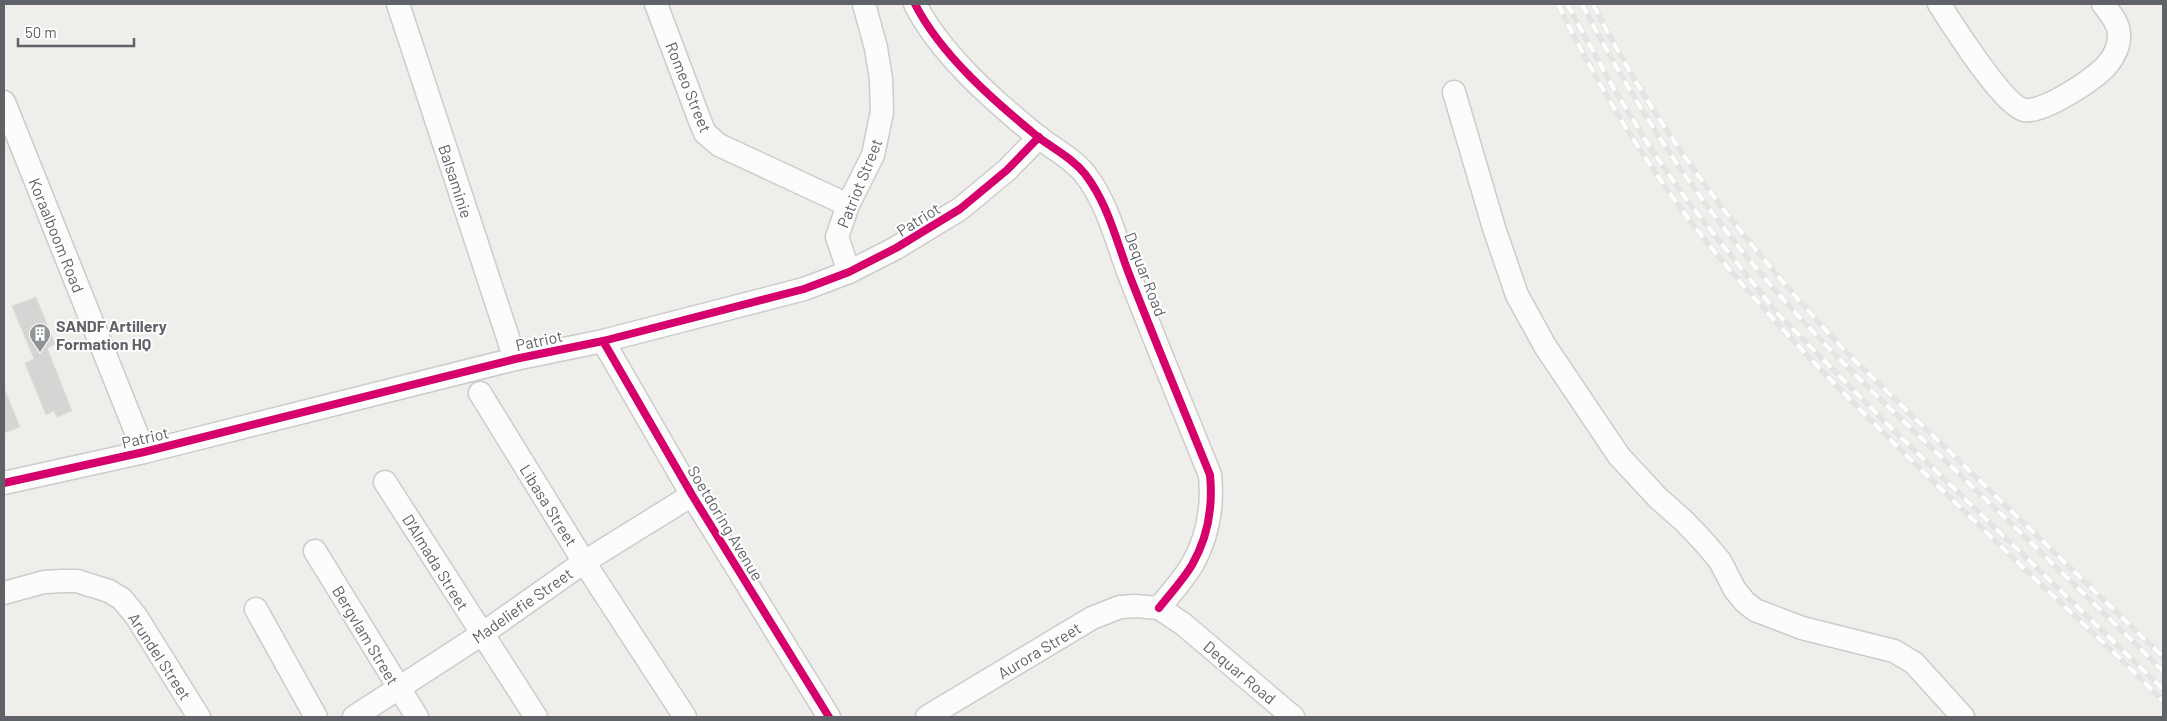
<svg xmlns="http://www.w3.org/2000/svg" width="2167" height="721" font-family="Barlow,sans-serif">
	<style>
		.building { fill: #d6d5d3; stroke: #deddd9 }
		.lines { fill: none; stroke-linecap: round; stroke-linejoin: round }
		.minor-casing { stroke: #cbcccc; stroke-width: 25 }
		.minor { stroke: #fdfcfc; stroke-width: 22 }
		.rail-casing { stroke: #e4e4e4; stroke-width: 5.5 }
		.rail { stroke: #fff; stroke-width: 4; stroke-dasharray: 11; stroke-linecap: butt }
		.cycleway-casing { stroke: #fff; stroke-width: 11 }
		.cycleway { stroke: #d6006c; stroke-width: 8 }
		.labels { text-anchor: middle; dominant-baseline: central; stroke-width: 4; stroke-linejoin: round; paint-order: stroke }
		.street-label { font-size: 16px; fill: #5f6368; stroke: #fff }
		.poi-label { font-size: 16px; font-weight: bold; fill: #5f6368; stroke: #fff; text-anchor: start }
	</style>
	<rect width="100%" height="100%" fill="#efeeea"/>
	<g class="building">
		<polygon points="36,297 55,344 47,348 72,411 57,417 54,411 46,415 25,363 34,359 12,306"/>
		<polygon points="4,388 20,427 4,433"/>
	</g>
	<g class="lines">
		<g class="minor-casing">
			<g id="minor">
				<polyline points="398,4 515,359"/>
				<polyline points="656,4 700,121 705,133 719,145 848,205"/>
				<path d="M915 4C941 55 994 101 1038 137 1054 149 1072 158 1085 174 1108 204 1116 240 1129 274 1155 341 1183 408 1210 475 1213 505 1208 537 1192 565 1183 580 1170 594 1159 608"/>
				<path d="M1939 4C1953 25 2002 104 2024 110 2042 114 2095 79 2107 65 2114 57 2120 45 2119 34 2119 23 2109 12 2103 4"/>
				<polyline points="1454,92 1494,228 1517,295 1545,346 1619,456 1658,498 1684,521 1704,542 1720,561 1735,590 1745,602 1755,610 1802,628 1894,651 1914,663 1963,717"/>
				<polyline points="4,102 144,452"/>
				<polyline points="849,272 837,237 848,205 873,155 882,112 881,79 876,48 864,4"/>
				<polyline points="603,341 692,495 829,717"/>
				<polyline points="480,393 584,562 685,717"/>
				<polyline points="385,482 536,717"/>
				<polyline points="4,483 144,452 515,359 603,341 804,289 849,272 896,248 960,209 1007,170 1039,137"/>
				<polyline points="315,551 417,717"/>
				<polyline points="4,593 44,582 63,581 77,581 109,591 122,599 136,616 199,717"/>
				<polyline points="256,609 316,717"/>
				<polyline points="354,717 482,634 584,562 692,495"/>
				<polyline points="927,717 1092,618 1120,607 1135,606 1159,608 1183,624 1293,717"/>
			</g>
		</g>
		<use href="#minor" class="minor"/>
		<g class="rail-casing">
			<g id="rail">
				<path d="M1558 4C1605 102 1669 202 1742 284 1833 388 1935 483 2035 579 2078 619 2122 659 2163 701"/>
				<polyline points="1567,4 1614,89 1651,149 1689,203 1777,313 1887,424 2163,689"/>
				<path d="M1582 4C1637 110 1703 210 1783 299 1836 359 1896 414 1954 469 2024 536 2094 603 2163 671"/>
				<path d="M1593 4C1659 135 1746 245 1846 352L2163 657"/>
			</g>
		</g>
		<use href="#rail" class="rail"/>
		<g class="cycleway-casing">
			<g id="cycleway">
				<path d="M915 4C941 55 994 101 1038 137 1054 149 1072 158 1085 174 1108 204 1116 240 1129 274 1155 341 1183 408 1210 475 1213 505 1208 537 1192 565 1183 580 1170 594 1159 608"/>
				<polyline points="603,341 692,495 829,717"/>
				<polyline points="4,483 144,452 515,359 603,341 804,289 849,272 896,248 960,209 1007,170 1039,137"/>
			</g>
		</g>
		<use href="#cycleway" class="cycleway"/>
	</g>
	<defs>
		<g id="building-pin" transform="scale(1.125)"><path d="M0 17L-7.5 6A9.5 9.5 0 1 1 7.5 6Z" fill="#919496" stroke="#fff"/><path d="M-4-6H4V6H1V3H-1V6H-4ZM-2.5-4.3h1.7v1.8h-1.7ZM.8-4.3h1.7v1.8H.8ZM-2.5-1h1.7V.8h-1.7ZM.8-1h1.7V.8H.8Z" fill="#fff"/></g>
	</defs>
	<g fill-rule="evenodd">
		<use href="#building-pin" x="40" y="334"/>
	</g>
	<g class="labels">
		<g class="street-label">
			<text transform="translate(689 87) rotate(68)">Romeo Street</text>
			<text transform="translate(456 181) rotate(72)">Balsaminie</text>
			<text transform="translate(859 183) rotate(-68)">Patriot Street</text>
			<text transform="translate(918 219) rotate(-32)">Patriot</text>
			<text transform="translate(57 235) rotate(68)">Koraalboom Road</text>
			<text transform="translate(1146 274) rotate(69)">Dequar Road</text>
			<text transform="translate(539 340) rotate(-12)">Patriot</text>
			<text transform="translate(145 437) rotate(-13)">Patriot</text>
			<text transform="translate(549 505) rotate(58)">Libasa Street</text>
			<text transform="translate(726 523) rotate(59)">Soetdoring Avenue</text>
			<text transform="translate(436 562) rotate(58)">D'Almada Street</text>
			<text transform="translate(522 605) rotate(-35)">Madeliefie Street</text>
			<text transform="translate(366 635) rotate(59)">Bergvlam Street</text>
			<text transform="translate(1039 650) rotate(-31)">Aurora Street</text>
			<text transform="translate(160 656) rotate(57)">Arundel Street</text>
			<text transform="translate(1240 672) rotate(40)">Dequar Road</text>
		</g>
		<g class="poi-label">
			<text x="56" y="325">SANDF Artillery<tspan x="56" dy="18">Formation HQ</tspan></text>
		</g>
	</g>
	<rect width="2167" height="721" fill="none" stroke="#5f6368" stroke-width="10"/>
	<path d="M18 38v8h116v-8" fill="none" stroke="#5f6368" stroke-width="2.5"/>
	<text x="25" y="38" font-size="15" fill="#5f6368" stroke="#ffffff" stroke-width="4" paint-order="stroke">50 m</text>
</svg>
